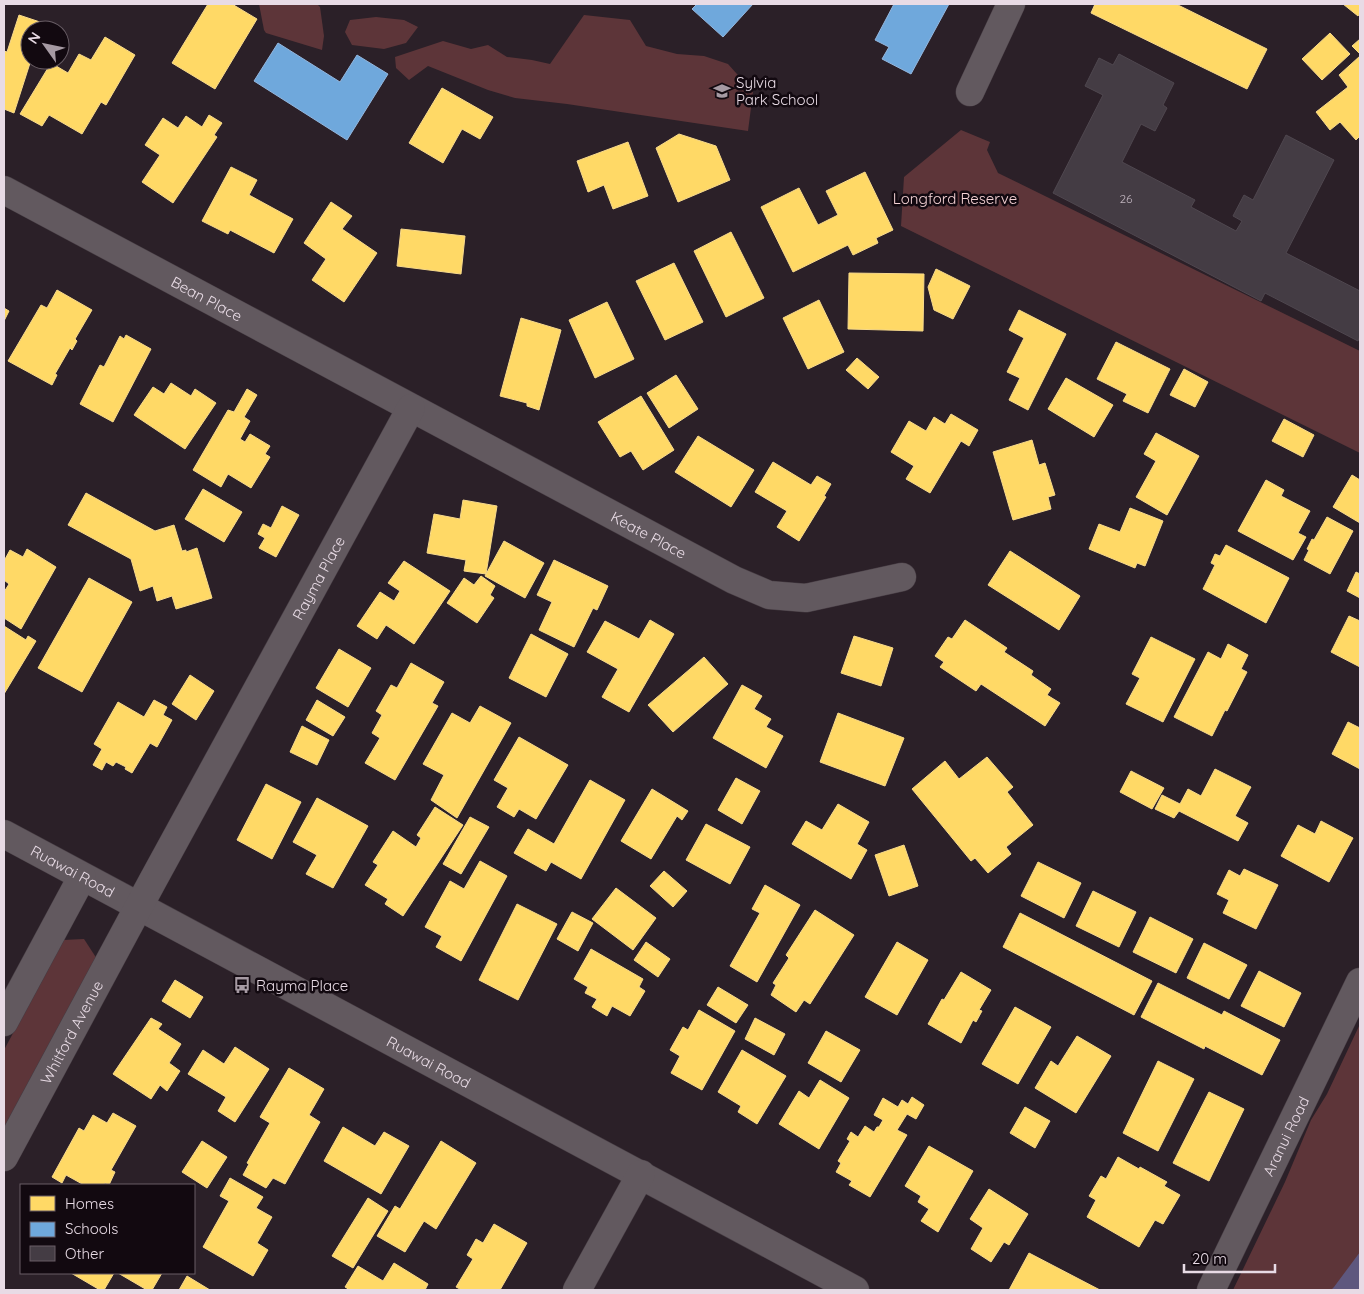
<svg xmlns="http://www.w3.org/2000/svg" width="1364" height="1294" font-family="Quicksand,sans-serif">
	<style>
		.green { fill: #5d3539 }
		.water { fill: #5e577e }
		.homes { fill: #ffd966; stroke: #f8da8c }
		.schools { fill: #6fa8dc; stroke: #93b7df }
		.building { fill: #443c44; stroke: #4f474f }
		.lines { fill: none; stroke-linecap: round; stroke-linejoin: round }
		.minor-casing { stroke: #463c43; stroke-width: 29 }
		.minor { stroke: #62595f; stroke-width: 28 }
		.labels { text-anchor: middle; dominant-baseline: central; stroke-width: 5; stroke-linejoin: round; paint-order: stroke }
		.number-label { font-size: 12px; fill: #bfb3bd }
		.poi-label { font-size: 15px; fill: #e8dbe5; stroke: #120910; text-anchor: start }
		.park-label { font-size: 15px; fill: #f5d3d5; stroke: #120910 }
		.street-label { font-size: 15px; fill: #e8dbe5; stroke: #120910 }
	</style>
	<rect width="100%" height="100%" fill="#2b2028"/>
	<g class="green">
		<polygon points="259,4 317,4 320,7 324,36 322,50 266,33 264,30"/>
		<polygon points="584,15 630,20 646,46 677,54 704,56 728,64 753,92 748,131 567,104 515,98 488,90 428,66 409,80 396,68 395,57 443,41 471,49 488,45 507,57 532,60 550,64"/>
		<polygon points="376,17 404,20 418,27 406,43 384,49 352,45 345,32 350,20"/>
		<polygon points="961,130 990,142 987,150 998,173 1360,351 1360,453 901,226 904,177"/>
		<polygon points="84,939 97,959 4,1131 4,1050 63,940"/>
		<polygon points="1360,1024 1360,1290 1233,1290 1285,1182 1311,1120 1327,1094"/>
	</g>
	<polygon class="water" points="1360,1252 1360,1290 1331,1290 1334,1287"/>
	<g class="homes">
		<polygon points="208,4 232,4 257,19 215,89 172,63"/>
		<polygon points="1095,4 1176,4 1267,49 1247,89 1091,13"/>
		<polygon points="1343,4 1360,4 1360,13 1358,16"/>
		<polygon points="19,15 43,23 41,30 30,30 30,60 31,60 14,113 4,109 4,51 7,52"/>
		<polygon points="1330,33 1350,54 1322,80 1302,59"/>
		<polygon points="105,37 135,55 106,105 101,102 82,134 49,115 42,126 20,114 51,63 68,73 79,54 91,60"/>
		<polygon points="1360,39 1360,54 1352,46"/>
		<polygon points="1360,56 1360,136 1356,140 1340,122 1330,130 1316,112 1348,87 1339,75"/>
		<polygon points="442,88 493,117 480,139 462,129 443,163 409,143"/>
		<polygon points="209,115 222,123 214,135 217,137 173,203 142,182 160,155 145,145 163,118 178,128 186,116 202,127"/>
		<polygon points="679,134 716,146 730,180 678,202 656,148"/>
		<polygon points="628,142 648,196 613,209 604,185 588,192 577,161"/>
		<polygon points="231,167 257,180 249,195 293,219 274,253 230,230 228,234 202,221"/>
		<polygon points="865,172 893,230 876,238 878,243 853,255 848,245 793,272 761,207 799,188 818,225 838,215 826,191"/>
		<polygon points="331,202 352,216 342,229 377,253 344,302 312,280 326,259 304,243"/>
		<polygon points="401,229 465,236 461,274 397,266"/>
		<polygon points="731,232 764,298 726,317 694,251"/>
		<polygon points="674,263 703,322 665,340 636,281"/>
		<polygon points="936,269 970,286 953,319 934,310 928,287"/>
		<polygon points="849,273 924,274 923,331 848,329"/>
		<polygon points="57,290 92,310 75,339 77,341 72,350 70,348 55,374 57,375 52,385 8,361 41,305 47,308"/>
		<polygon points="819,300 844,352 808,369 783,318"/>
		<polygon points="607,302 634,359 595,378 569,320"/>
		<polygon points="4,308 9,311 4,321"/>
		<polygon points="1019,310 1066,334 1028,410 1009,400 1020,378 1007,372 1024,338 1009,330"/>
		<polygon points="521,318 561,330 539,410 527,406 527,403 500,396"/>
		<polygon points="126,335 151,349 113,422 80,404 100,365 104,367 120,336 124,339"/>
		<polygon points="1116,342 1170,369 1148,413 1123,401 1127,394 1097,379"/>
		<polygon points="857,358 879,377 868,389 846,370"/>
		<polygon points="1184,369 1208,382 1195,407 1170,395"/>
		<polygon points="676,375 698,409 669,428 647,393"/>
		<polygon points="1066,378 1113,405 1094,437 1048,409"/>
		<polygon points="171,383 191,396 195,389 216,403 185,449 134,415 153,387 164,394"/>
		<polygon points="247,389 257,395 244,417 250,421 240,439 245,442 250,434 270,446 265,454 270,457 251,488 228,474 221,487 193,470 228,410 234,412"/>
		<polygon points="641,396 674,450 643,470 631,451 620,457 598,422"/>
		<polygon points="951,414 978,430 969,446 961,441 930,493 906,479 914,466 891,452 909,421 926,431 934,417 945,424"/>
		<polygon points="1284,419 1314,435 1303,457 1272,441"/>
		<polygon points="1156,433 1199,456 1167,515 1136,497 1156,461 1144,454"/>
		<polygon points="698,436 754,470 731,507 675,472"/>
		<polygon points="1032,440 1039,465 1045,463 1055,495 1048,497 1051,509 1013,520 993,452"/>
		<polygon points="773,462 811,485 817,476 831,484 824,496 826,497 799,541 777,527 787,511 755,492"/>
		<polygon points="1352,475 1360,480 1360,523 1333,507"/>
		<polygon points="1266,480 1284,490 1281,496 1310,511 1298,533 1306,537 1293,560 1238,531"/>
		<polygon points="203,489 242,512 224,542 185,519"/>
		<polygon points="86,493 155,531 174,525 182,551 186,550 186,552 197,548 212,598 176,609 172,596 157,601 153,586 140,591 131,559 68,525"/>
		<polygon points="463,500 497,506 486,574 464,571 466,560 427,553 434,514 460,519"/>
		<polygon points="282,506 299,515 276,557 259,548 265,538 258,534 263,524 271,528"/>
		<polygon points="1130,508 1163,521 1145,566 1137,563 1135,568 1089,549 1099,524 1120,532"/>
		<polygon points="1327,517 1353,531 1330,574 1304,560 1309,550 1307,549 1312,539 1314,540"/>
		<polygon points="504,541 544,563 525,598 485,576"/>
		<polygon points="1226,545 1289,578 1266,623 1203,589 1215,565 1211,563 1215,554 1220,556"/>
		<polygon points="27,549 56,567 21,629 4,618 4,592 9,584 4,580 4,561 10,550 23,557"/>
		<polygon points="1010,551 1080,596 1059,630 988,585"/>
		<polygon points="554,560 608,586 597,610 593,608 574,647 539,630 552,602 537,595"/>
		<polygon points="404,561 450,591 414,644 386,625 377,639 357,626 380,592 394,601 400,591 388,583"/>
		<polygon points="1356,572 1360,574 1360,598 1347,591"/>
		<polygon points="481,576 495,586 490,595 494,598 477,623 447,603 464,578 474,585"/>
		<polygon points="89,578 132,602 82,692 38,668"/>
		<polygon points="1349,616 1360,621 1360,667 1331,652"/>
		<polygon points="650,620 674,634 629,712 602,697 618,669 587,652 605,621 639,639"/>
		<polygon points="965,620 1007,648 1004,652 1033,671 1031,675 1051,689 1047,695 1060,703 1045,726 981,684 976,691 940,667 944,662 935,656 948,637 952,639"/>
		<polygon points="4,626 26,640 28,636 36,641 4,694"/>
		<polygon points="531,634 568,654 546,697 509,678"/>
		<polygon points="854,636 893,648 881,686 841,673"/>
		<polygon points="1151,637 1195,659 1163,722 1126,704 1140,678 1132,674"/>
		<polygon points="1228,644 1248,655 1241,669 1247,672 1227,711 1225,710 1212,736 1174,717 1208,652 1221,659"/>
		<polygon points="339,649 371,668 348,707 316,688"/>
		<polygon points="704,657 728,684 673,732 648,705"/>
		<polygon points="411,663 444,682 432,703 438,706 395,780 365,763 380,738 372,733 382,715 376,711 391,685 397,688"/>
		<polygon points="190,675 214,691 196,720 172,704"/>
		<polygon points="742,685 762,696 754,709 771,719 766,727 783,736 766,768 713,738"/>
		<polygon points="154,700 167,707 163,715 172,720 157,747 150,743 132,773 125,769 126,767 116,762 113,766 106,762 102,770 93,765 102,749 94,744 118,702 144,717"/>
		<polygon points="317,700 345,717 333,736 306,720"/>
		<polygon points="480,706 511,723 457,818 431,800 444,775 423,764 452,713 470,723"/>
		<polygon points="838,713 904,738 885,786 820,762"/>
		<polygon points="1348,722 1360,728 1360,769 1332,754"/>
		<polygon points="302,726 329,740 317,765 290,752"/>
		<polygon points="519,737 568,765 536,819 519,809 514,817 497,807 508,788 494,780"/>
		<polygon points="987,757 1013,787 1007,792 1033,825 1006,847 1011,854 988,873 975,858 971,861 912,789 945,761 959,779"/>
		<polygon points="1215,769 1251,787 1235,816 1248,823 1238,841 1179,811 1174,818 1155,809 1162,795 1180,804 1188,789 1201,796"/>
		<polygon points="1131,771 1164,788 1152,809 1120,792"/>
		<polygon points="736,778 760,791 742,824 718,810"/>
		<polygon points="590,780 625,800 581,879 551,862 546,871 514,853 528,829 554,844"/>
		<polygon points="266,784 301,802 272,859 237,840"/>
		<polygon points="652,789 688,811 682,820 677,816 651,859 621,841"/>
		<polygon points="317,798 368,826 333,888 306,874 317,855 293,842"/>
		<polygon points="838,804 869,822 857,844 867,850 851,879 792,844 806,821 822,830"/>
		<polygon points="435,807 463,825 403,916 385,904 388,899 365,885 378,865 373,862 393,831 416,847 421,838 417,835"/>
		<polygon points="470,817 489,827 461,874 443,864"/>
		<polygon points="1321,821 1353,838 1329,882 1281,856 1298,825 1315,834"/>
		<polygon points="706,824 750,847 730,884 686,860"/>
		<polygon points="904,845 918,886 889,896 875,855"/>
		<polygon points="480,861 507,876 461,961 436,947 442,936 425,927 450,881 464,889"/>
		<polygon points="1038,862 1081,883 1064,918 1021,896"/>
		<polygon points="1244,869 1278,885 1256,929 1223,913 1229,900 1217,894 1229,870 1240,876"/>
		<polygon points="664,871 687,891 673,907 650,886"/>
		<polygon points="765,885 800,905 757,982 730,966 760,913 752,909"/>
		<polygon points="616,888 656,918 633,950 592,919"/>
		<polygon points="1093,891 1136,912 1119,947 1076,926"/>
		<polygon points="517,904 557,924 518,1000 479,980"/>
		<polygon points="815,910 854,935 810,1004 804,1000 796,1012 771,995 776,985 773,983 789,958 786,955"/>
		<polygon points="572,912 593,923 578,951 557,939"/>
		<polygon points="1020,913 1152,981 1134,1015 1003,947"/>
		<polygon points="1150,917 1193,939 1176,973 1133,952"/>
		<polygon points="646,942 670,959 658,977 634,960"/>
		<polygon points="897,942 928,960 897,1015 865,997"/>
		<polygon points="1204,943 1247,965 1229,999 1187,978"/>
		<polygon points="591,949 643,979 639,987 645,991 630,1016 612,1006 607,1016 592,1007 597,999 585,993 588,987 574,979"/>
		<polygon points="1259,971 1301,993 1284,1027 1241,1006"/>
		<polygon points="961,972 991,990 979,1010 982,1011 976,1022 973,1020 961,1043 928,1024 942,999 944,1000"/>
		<polygon points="175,980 203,997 190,1018 162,1001"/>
		<polygon points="1158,983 1222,1015 1224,1011 1280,1040 1262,1075 1205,1046 1204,1049 1141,1017"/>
		<polygon points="718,987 748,1005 736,1023 707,1005"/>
		<polygon points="1015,1007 1051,1027 1018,1084 982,1064"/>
		<polygon points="699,1010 735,1031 702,1090 671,1073 680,1056 670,1050 683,1027 688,1030"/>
		<polygon points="151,1018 162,1024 158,1029 181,1044 169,1063 180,1071 167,1091 160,1085 151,1099 113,1074"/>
		<polygon points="755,1018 785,1034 774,1055 745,1039"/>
		<polygon points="826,1031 860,1050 841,1082 808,1063"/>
		<polygon points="1077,1036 1111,1056 1076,1113 1035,1088 1051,1061 1058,1066"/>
		<polygon points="235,1047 269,1069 235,1122 218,1111 226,1097 188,1074 203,1050 224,1064"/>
		<polygon points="742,1050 786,1076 757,1124 738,1112 741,1106 718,1092"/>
		<polygon points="1158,1061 1194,1079 1158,1151 1123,1133"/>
		<polygon points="289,1068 324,1089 309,1115 320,1122 285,1184 273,1178 266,1188 243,1175 249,1164 247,1163 270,1123 260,1117"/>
		<polygon points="820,1080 849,1098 819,1149 779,1124 799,1091 809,1098"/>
		<polygon points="1209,1092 1244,1109 1209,1181 1173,1163"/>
		<polygon points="912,1097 924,1105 916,1119 907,1114 897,1130 907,1135 870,1197 849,1185 852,1181 836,1172 841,1163 838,1161 850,1141 847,1139 851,1132 858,1137 865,1126 874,1132 877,1127 879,1127 883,1120 874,1115 883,1098 898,1107 902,1100 908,1104"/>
		<polygon points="1025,1107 1050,1121 1035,1148 1010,1133"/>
		<polygon points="113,1113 136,1126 111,1170 115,1172 109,1185 105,1183 104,1185 84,1185 66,1175 62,1183 52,1177 79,1128 84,1131 93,1115 107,1123"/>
		<polygon points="343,1127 375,1146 384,1132 409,1146 381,1194 324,1161"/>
		<polygon points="202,1141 227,1157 207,1188 182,1172"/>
		<polygon points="441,1141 476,1163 436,1229 424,1221 405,1252 377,1236 395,1206 400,1209"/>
		<polygon points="929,1146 973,1171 938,1232 921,1221 929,1209 918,1202 921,1196 905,1186"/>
		<polygon points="1118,1157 1139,1169 1140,1167 1167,1182 1164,1186 1180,1195 1163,1224 1155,1220 1139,1247 1087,1217 1096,1200 1089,1196 1101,1176 1106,1179"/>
		<polygon points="230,1178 263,1197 256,1208 272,1217 257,1243 268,1250 253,1276 203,1247 229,1201 220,1196"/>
		<polygon points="989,1189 1028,1214 1009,1245 1004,1242 991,1262 971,1249 983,1228 970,1219"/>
		<polygon points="368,1198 388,1211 353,1268 332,1256"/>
		<polygon points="494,1224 527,1243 500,1290 462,1290 456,1287 473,1259 467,1255 476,1239 483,1243"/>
		<polygon points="1029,1253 1100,1290 1009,1290"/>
		<polygon points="394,1263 428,1284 425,1290 350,1290 345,1287 358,1266 383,1281"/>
		<polygon points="71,1273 114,1273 104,1290 100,1290"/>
		<polygon points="118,1273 162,1273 152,1290 147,1290"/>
		<polygon points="187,1276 210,1290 179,1290"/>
	</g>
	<g class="schools">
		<polygon points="697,4 753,4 723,37 692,9"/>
		<polygon points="894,4 949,4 911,74 882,59 889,47 875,40"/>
		<polygon points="278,43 340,82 357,55 388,74 347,140 254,81"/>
	</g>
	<polygon class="building" points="1119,54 1174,83 1163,105 1167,108 1155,131 1141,124 1122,162 1195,200 1191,207 1236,231 1242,221 1233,216 1244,195 1253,200 1286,135 1334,160 1286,253 1360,291 1360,336 1358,341 1265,293 1261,301 1053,193 1103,95 1085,86 1099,58 1113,65"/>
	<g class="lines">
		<g class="minor-casing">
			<g id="minor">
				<polyline points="970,92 1011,4"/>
				<path id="s1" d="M4 190 734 580 769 595 806 598 902 577"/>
				<path id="s2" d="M4 834 855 1290"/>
				<polyline points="4,1022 82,877"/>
				<path id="s3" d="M4 1157 152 882 411 408"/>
				<polyline points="577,1290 641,1174"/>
				<path id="s4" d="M1211 1290 1360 982"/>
			</g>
		</g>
		<use href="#minor" class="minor"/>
	</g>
	<defs>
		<g id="school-bare" transform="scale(1.35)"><path d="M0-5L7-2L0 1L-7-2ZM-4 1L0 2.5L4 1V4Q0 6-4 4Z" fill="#a69aa3" stroke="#120910" stroke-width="2.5" paint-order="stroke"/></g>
		<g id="bus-bare" transform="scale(1.35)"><path d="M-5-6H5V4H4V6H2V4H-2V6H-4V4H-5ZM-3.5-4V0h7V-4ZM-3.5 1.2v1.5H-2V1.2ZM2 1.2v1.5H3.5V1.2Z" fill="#a69aa3" stroke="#120910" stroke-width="2.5" paint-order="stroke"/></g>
	</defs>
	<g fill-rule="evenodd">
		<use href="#school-bare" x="722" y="91"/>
		<use href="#bus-bare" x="242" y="985"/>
	</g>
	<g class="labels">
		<g class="number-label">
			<text x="1126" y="198">26</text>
		</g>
		<g class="poi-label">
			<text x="736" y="82">Sylvia<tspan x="736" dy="17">Park School</tspan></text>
			<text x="256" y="985">Rayma Place</text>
		</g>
		<g class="park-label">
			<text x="955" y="198">Longford Reserve</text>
		</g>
		<g class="street-label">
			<text stroke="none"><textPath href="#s1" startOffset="230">Bean Place</textPath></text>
			<text stroke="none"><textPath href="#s1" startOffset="731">Keate Place</textPath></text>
			<text stroke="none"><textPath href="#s3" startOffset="659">Rayma Place</textPath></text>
			<text stroke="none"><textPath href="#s2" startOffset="78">Ruawai Road</textPath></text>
			<text stroke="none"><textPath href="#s3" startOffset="142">Whitford Avenue</textPath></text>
			<text stroke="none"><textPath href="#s2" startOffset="482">Ruawai Road</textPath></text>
			<text stroke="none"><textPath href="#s4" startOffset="171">Aranui Road</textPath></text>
		</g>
	</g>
	<rect width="1364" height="1294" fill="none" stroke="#e8dbe5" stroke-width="10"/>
	<rect x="20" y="1184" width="175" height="90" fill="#120910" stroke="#685d65"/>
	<rect x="30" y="1196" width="25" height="15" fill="#ffd966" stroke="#685d65"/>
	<text x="65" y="1209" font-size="15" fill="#e8dbe5">Homes</text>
	<rect x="30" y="1222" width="25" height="15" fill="#6fa8dc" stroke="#685d65"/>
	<text x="65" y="1234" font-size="15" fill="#e8dbe5">Schools</text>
	<rect x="30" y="1246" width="25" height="15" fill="#443c44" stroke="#685d65"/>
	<text x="65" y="1259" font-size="15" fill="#e8dbe5">Other</text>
	<g transform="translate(45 45) rotate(303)"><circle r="24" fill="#120910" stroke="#685d65"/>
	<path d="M0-4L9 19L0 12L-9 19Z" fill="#a69aa3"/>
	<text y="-8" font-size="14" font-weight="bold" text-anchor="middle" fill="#e8dbe5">N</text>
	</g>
	<path d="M1184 1264v8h91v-8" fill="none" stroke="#e8dbe5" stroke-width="2.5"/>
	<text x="1192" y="1264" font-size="15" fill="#e8dbe5" stroke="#120910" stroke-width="4" paint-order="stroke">20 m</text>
</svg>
